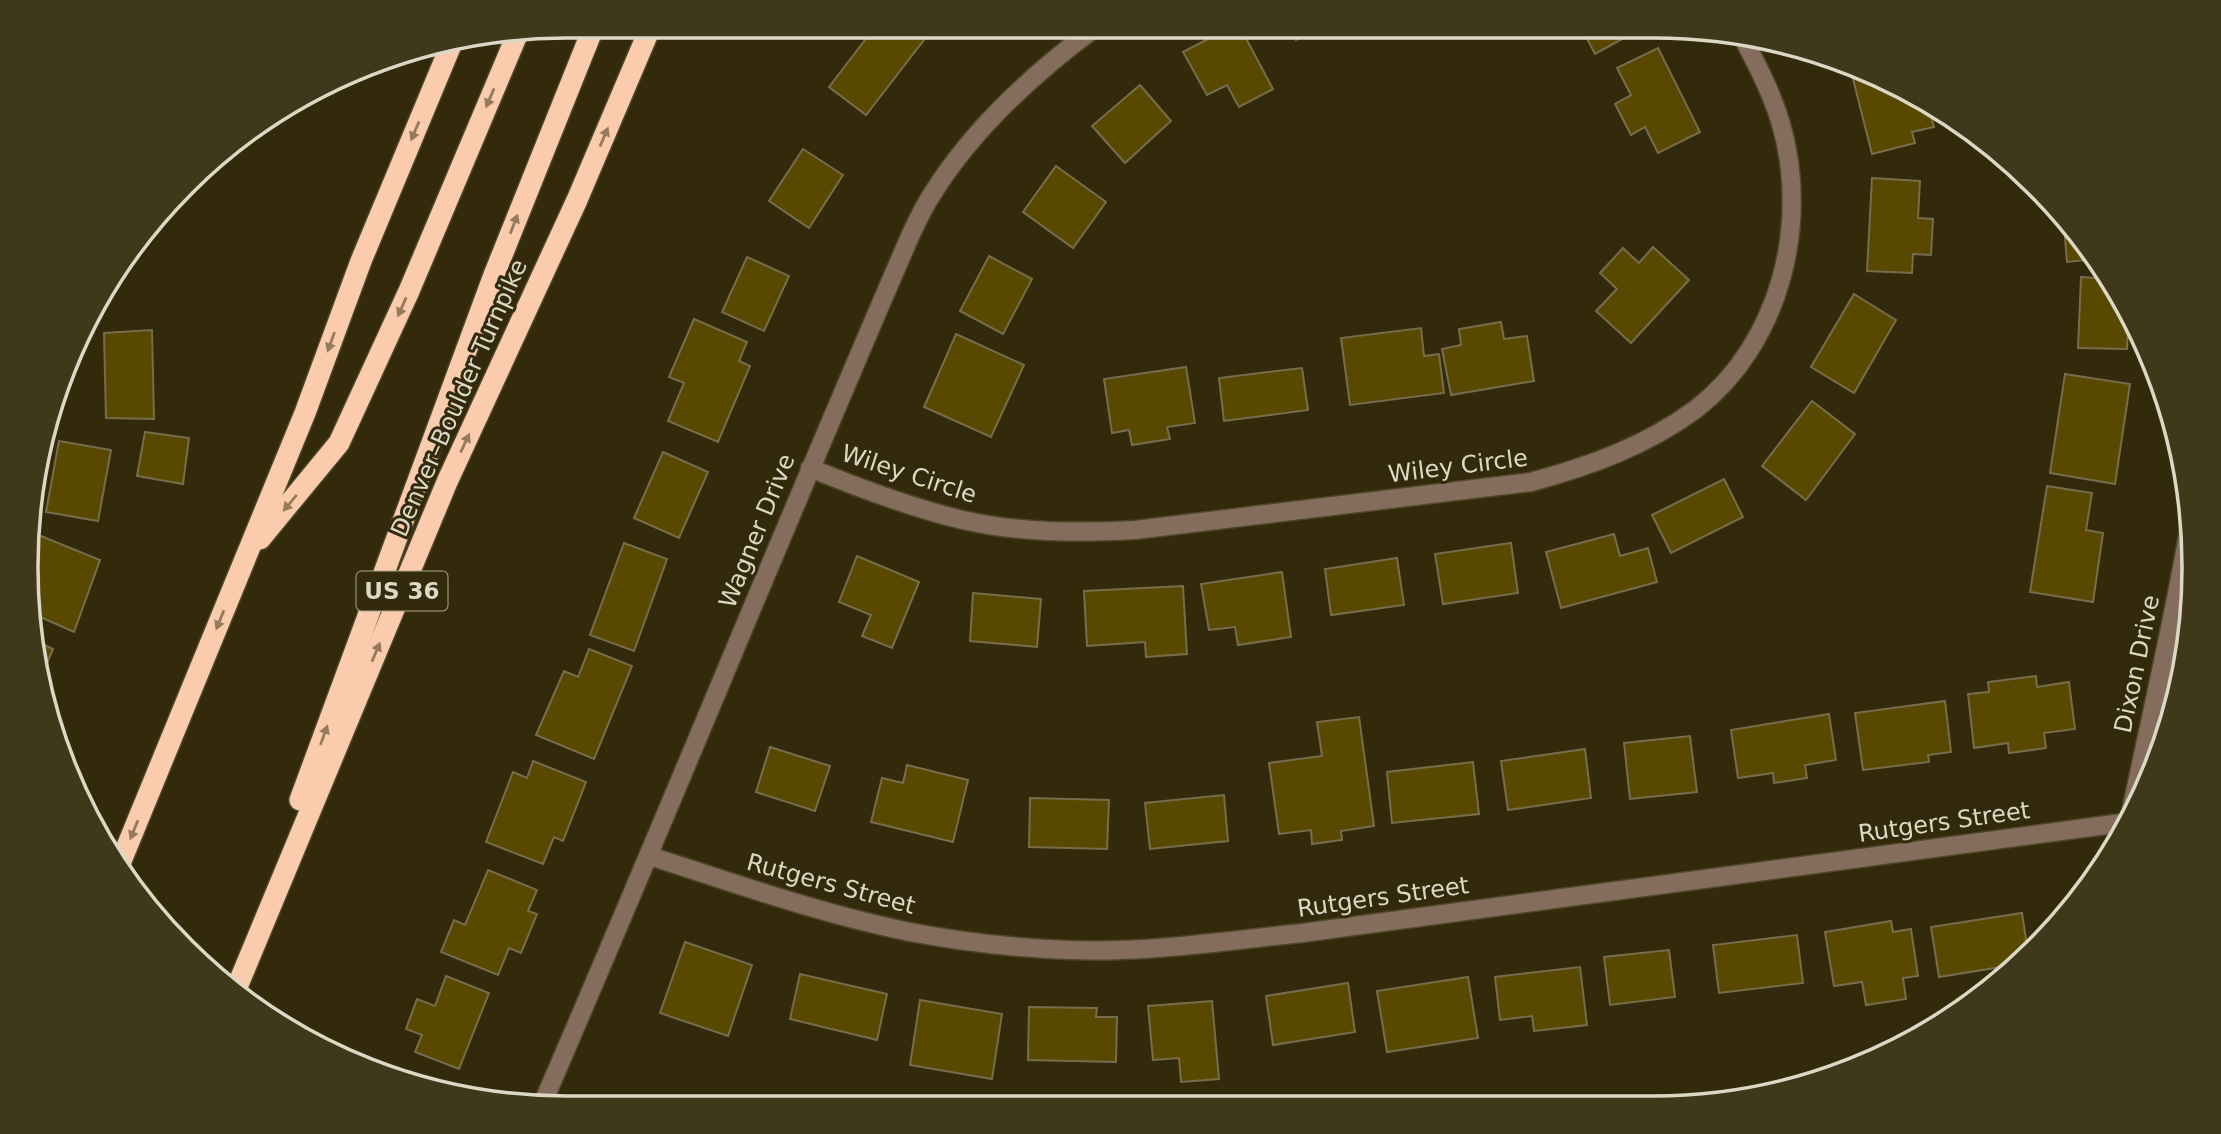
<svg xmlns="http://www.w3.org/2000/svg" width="2221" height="1134" font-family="'DejaVu Sans',sans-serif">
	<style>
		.building { fill: #594900; stroke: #766d4d; stroke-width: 2 }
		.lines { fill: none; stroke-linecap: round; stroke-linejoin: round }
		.minor-casing { stroke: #4d4629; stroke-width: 21 }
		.highway-casing { stroke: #4d4629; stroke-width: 24 }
		.minor { stroke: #846d5d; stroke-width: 18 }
		.highway { stroke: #facbac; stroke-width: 21 }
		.oneway { fill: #967a5c }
		.labels { text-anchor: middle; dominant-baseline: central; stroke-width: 6; stroke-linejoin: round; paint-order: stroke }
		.shield { fill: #322a0b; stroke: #a9a48e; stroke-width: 2 }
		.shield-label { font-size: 23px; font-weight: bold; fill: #dcd8c6 }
		.street-label { font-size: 24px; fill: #dcd8c6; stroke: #322a0b }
		.rim { fill: none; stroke: #dcd8c6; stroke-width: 3.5 }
	</style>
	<rect width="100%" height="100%" fill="#322a0b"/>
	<g class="building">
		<polygon points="875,27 914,27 927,36 866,115 829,87"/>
		<polygon points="1231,27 1240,27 1273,89 1239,107 1227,85 1207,95 1183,52"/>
		<polygon points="1289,27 1321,27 1296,40"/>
		<polygon points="1581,27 1644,27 1595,54"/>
		<polygon points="1658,48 1700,132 1658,153 1645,127 1631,135 1615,104 1631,95 1617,68"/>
		<polygon points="1859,69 1894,82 1928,103 1934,127 1912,132 1915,143 1872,154 1851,71"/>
		<polygon points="1140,85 1171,121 1125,163 1092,126"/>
		<polygon points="803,149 843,175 809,228 769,201"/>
		<polygon points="1056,166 1106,202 1073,248 1023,212"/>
		<polygon points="1872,178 1920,181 1918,218 1933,219 1931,255 1913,254 1912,273 1867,271"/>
		<polygon points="2063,213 2095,259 2067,262"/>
		<polygon points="1653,247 1689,280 1631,343 1596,311 1617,289 1600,273 1623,248 1639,263"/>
		<polygon points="989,256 1032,279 1003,334 960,311"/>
		<polygon points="747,257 789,276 764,331 722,312"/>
		<polygon points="2081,277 2109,279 2122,297 2129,310 2127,349 2078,348"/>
		<polygon points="1854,294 1896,320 1854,393 1811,367"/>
		<polygon points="694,319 747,342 739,361 750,366 718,442 668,421 684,383 669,377"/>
		<polygon points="1501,322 1504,339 1527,336 1534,381 1451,395 1442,349 1461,345 1459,329"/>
		<polygon points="1421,328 1424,356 1439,354 1444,393 1350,405 1341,338"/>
		<polygon points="152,330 154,419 106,418 104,333"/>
		<polygon points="956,334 1024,365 991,437 924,407"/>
		<polygon points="1186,367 1195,423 1167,427 1170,439 1132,445 1129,430 1112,433 1104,379"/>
		<polygon points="1302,368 1308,410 1224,421 1219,378"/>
		<polygon points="2065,374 2130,384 2115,484 2050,473"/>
		<polygon points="1812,401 1855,434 1806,500 1762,466"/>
		<polygon points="145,432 189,438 183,484 137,476"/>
		<polygon points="59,441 111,450 98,521 46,512"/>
		<polygon points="663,452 708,472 679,538 634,518"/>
		<polygon points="1724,479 1743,517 1671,553 1652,515"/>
		<polygon points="2047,486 2092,493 2086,530 2103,533 2093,602 2030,592"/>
		<polygon points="36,534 100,560 74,632 29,612 27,603"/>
		<polygon points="1614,534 1620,556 1648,548 1657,582 1561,608 1546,552"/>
		<polygon points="624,543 667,559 634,651 590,635"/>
		<polygon points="1511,543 1518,593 1443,604 1435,554"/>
		<polygon points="857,556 919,582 892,648 862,636 871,615 839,602"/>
		<polygon points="1397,558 1404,605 1331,615 1325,569"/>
		<polygon points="1282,572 1291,637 1238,645 1235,627 1209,630 1201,584"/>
		<polygon points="1183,586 1187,654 1146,657 1145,642 1087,646 1084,591"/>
		<polygon points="973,593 1041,599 1037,647 970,641"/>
		<polygon points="34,640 53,649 40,680"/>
		<polygon points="589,649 632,666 594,759 536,735 564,671 578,677"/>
		<polygon points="2036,676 2037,687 2069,682 2075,729 2044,733 2046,748 2009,753 2008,743 1974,748 1968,694 1989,692 1988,682"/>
		<polygon points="1945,701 1951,752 1928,755 1929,762 1863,770 1855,713"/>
		<polygon points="1829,714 1836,760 1805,765 1807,778 1774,783 1773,773 1738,778 1731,730"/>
		<polygon points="1359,717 1374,826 1341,831 1342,840 1312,844 1311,830 1279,834 1269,763 1322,756 1317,722"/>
		<polygon points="1690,736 1697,792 1630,799 1624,743"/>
		<polygon points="770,747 830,766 815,811 756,792"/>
		<polygon points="1585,749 1591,798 1508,810 1501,761"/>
		<polygon points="533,761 586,782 563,841 554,837 543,864 486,842 513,772 527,778"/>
		<polygon points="1473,762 1479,814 1392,823 1387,772"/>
		<polygon points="907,765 968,780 953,842 871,822 882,778 903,783"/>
		<polygon points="1224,795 1228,841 1150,849 1145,803"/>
		<polygon points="1030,798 1109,800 1107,849 1029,847"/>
		<polygon points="488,870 537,890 528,911 537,914 521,953 509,948 498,975 441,952 454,920 465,925"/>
		<polygon points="2022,913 2028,952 2013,965 1939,977 1931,927"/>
		<polygon points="1891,921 1893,932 1911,929 1918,976 1903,978 1906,999 1866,1005 1862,982 1834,986 1825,932"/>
		<polygon points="1797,935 1803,983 1719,993 1713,945"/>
		<polygon points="685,942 752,965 728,1036 660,1013"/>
		<polygon points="1669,950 1675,997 1610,1005 1604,957"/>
		<polygon points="1580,967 1587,1025 1534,1031 1532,1016 1500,1020 1495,977"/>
		<polygon points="800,974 887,994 877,1040 790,1019"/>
		<polygon points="446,976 489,993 459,1069 415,1052 422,1035 406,1029 417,999 435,1006"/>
		<polygon points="1468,977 1478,1038 1387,1052 1377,991"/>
		<polygon points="1348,983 1355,1032 1273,1045 1266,996"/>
		<polygon points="920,1000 1002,1014 992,1079 910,1065"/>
		<polygon points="1212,1001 1219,1079 1181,1082 1179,1058 1153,1060 1148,1006"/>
		<polygon points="1029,1007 1097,1008 1096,1017 1117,1017 1116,1062 1028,1060"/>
	</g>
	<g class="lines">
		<g class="minor-casing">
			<g id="minor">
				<path d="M810 468C859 488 911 508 963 520 1019 533 1077 533 1135 530L1531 482C1590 466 1646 446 1696 409 1780 344 1810 224 1781 124 1772 93 1757 65 1742 36"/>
				<path d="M2129 821C2150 719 2174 619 2191 518"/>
				<path d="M650 856C736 884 822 914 910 932 962 942 1016 948 1069 950 1147 953 1225 941 1302 933L2129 822"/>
				<path d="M541 1107C667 817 785 524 911 234 917 222 923 208 931 196 972 129 1034 73 1096 27"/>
			</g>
		</g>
		<g class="highway-casing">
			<g id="highway">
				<polyline points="260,539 339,443 409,291 517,35"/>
				<polyline points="300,800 494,275 594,26"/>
				<polyline points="121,861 305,413 361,261 451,45"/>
				<polyline points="237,987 447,482 577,200 651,26"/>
			</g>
		</g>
		<use href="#minor" class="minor"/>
		<use href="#highway" class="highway"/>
	</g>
	<defs><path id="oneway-solid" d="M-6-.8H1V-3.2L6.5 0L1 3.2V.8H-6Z" transform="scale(1.75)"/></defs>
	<g class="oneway">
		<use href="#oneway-solid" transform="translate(490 98) rotate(113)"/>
		<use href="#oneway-solid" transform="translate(415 131) rotate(113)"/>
		<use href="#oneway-solid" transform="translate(604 137) rotate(-67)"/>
		<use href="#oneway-solid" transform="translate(514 224) rotate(-69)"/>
		<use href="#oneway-solid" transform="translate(402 307) rotate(114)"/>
		<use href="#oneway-solid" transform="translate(331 342) rotate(110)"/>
		<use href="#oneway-solid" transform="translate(465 443) rotate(-65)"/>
		<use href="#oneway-solid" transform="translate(290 503) rotate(130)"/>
		<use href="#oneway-solid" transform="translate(220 620) rotate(112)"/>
		<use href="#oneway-solid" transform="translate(376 652) rotate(-67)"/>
		<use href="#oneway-solid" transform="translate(324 735) rotate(-70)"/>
		<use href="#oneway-solid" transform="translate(134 830) rotate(112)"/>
	</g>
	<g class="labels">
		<rect class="shield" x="356.5" y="571.5" width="91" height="39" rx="5"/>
		<g class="shield-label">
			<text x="402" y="591">US 36</text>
		</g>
		<g class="street-label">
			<text transform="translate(459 398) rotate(-66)">Denver–Boulder Turnpike</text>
			<text transform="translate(1458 466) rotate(-7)">Wiley Circle</text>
			<text transform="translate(909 474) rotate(18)">Wiley Circle</text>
			<text transform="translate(757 531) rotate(-68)">Wagner Drive</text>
			<text transform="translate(2137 664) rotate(-78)">Dixon Drive</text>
			<text transform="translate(1944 822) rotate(-8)">Rutgers Street</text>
			<text transform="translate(831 884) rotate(15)">Rutgers Street</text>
			<text transform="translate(1383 897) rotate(-8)">Rutgers Street</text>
		</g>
	</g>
	<path d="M0 0H2221V1134H0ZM566 38H1654A528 528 0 0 1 2182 566V568A528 528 0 0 1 1654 1096H566A528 528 0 0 1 38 568V566A528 528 0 0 1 566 38Z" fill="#40381a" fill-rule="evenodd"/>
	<path class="rim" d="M566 38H1654A528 528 0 0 1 2182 566V568A528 528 0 0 1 1654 1096H566A528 528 0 0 1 38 568V566A528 528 0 0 1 566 38Z"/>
</svg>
